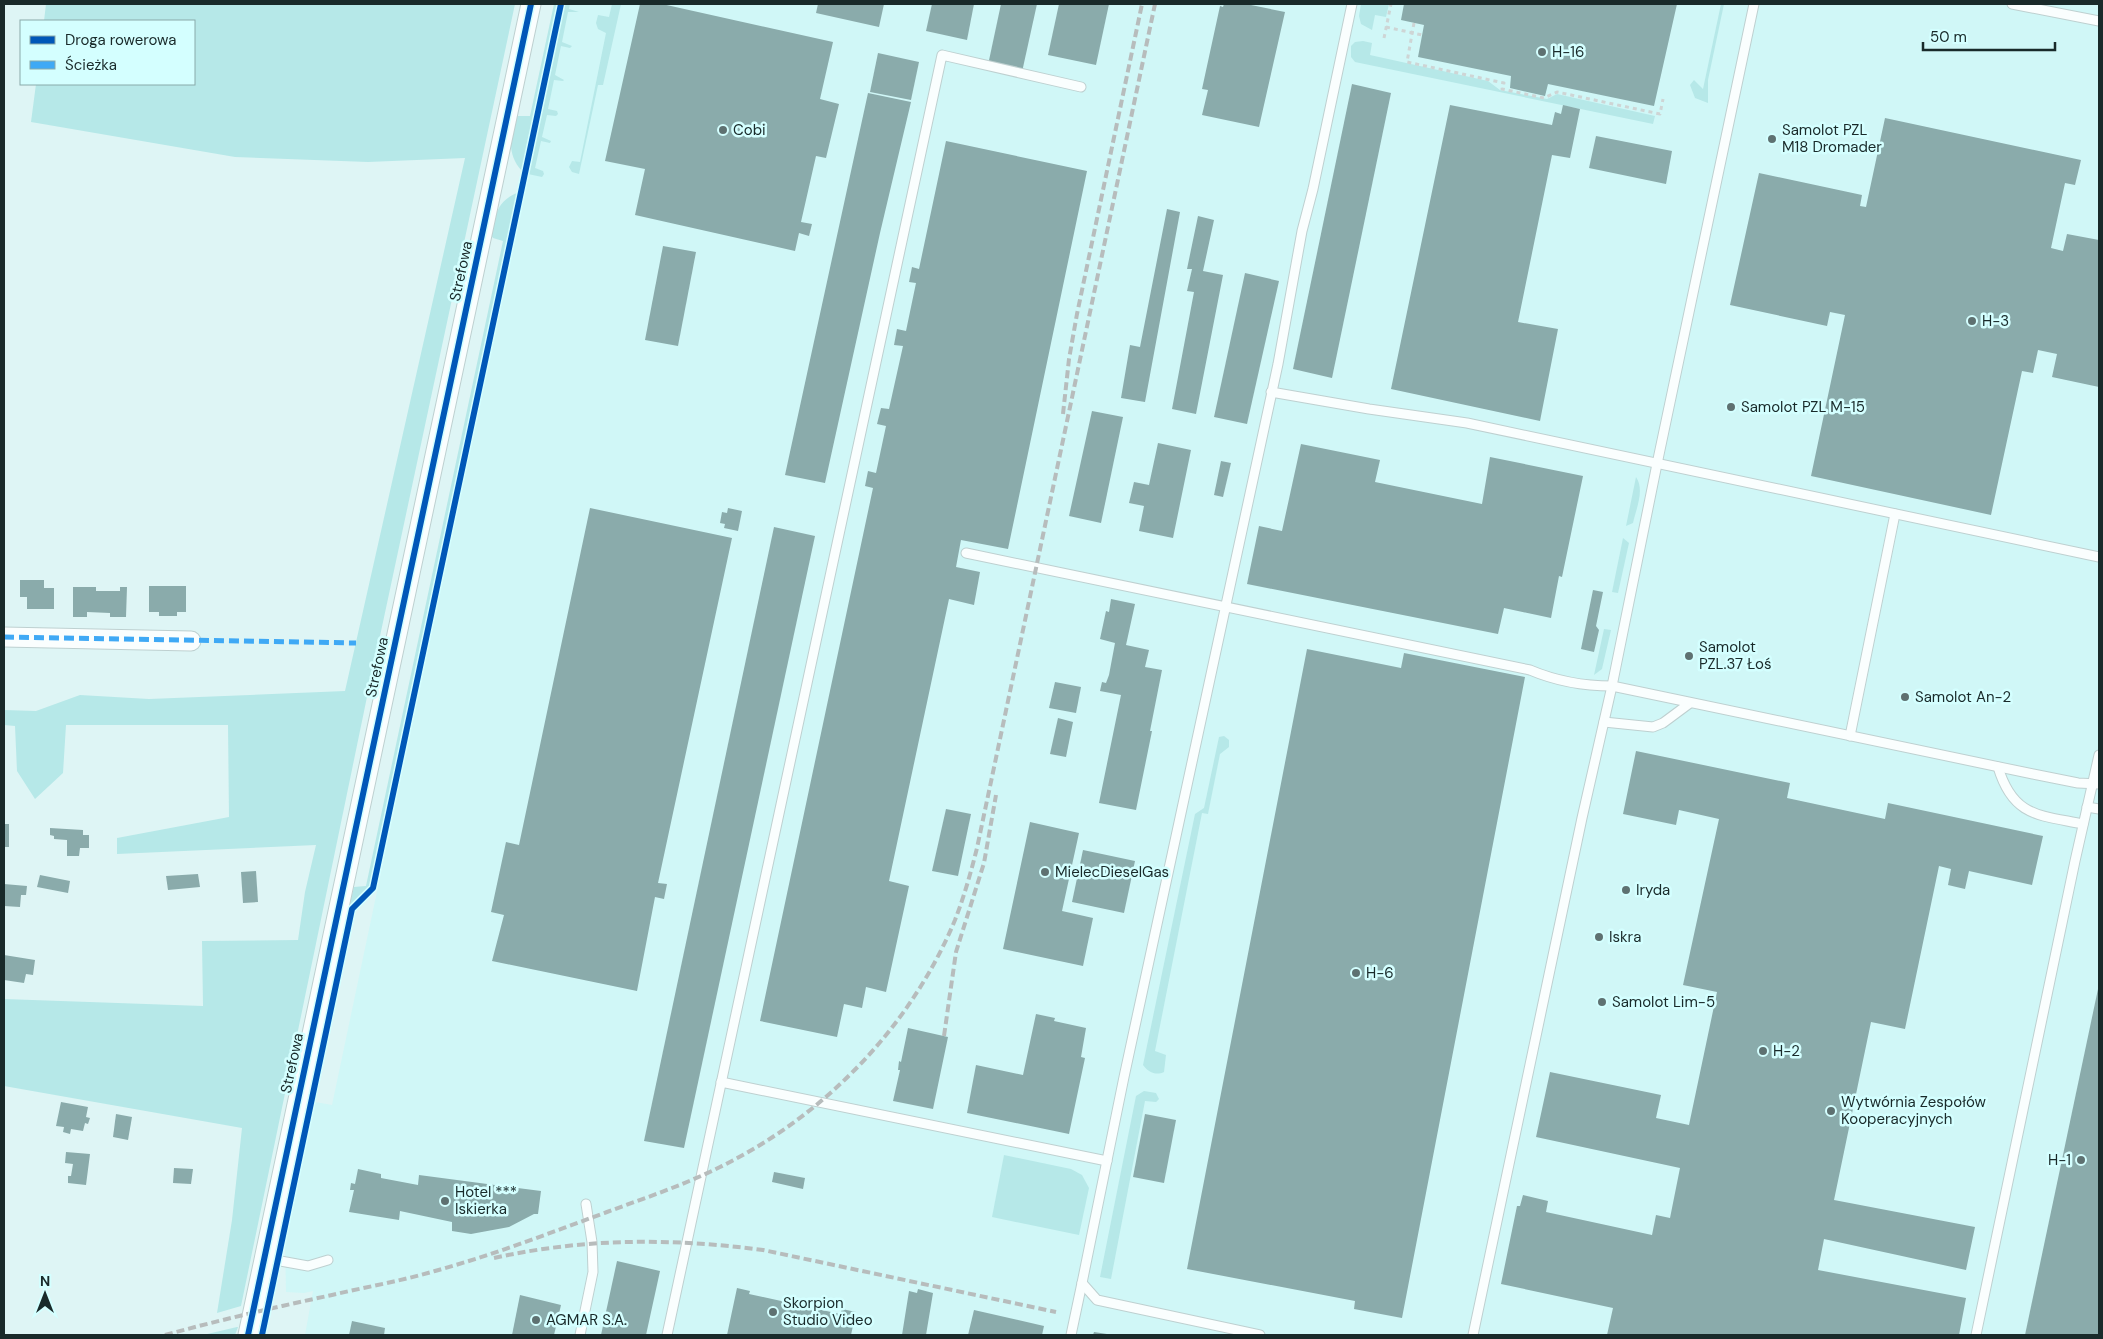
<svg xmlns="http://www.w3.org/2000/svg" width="2103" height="1339" font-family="'DM Sans',sans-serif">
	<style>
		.built { fill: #d0f7f7 }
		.green { fill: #b6e8e8 }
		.building { fill: #8aabab }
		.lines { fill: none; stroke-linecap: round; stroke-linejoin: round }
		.service-casing { stroke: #bed0d0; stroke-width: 11 }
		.minor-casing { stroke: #bed0d0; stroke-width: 21 }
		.path { stroke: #ced5d5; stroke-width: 3; stroke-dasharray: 4 4; stroke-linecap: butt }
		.service { stroke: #fafefe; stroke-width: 9 }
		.minor { stroke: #fafefe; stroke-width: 19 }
		.rail { stroke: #b7bcbc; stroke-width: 4; stroke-dasharray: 8 4; stroke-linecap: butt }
		.quiet { stroke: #3fa9f5; stroke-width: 5; stroke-dasharray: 10 5; stroke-linecap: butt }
		.cycleway-casing { stroke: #d4ffff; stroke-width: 9 }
		.cycleway { stroke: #0057b8; stroke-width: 6 }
		.poi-dot { fill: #5e7171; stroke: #d4ffff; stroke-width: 2 }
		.labels { text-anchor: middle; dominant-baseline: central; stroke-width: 5; stroke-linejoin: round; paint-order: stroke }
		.poi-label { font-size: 15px; fill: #192a2a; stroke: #d4ffff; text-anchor: start }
		.street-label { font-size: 15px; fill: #192a2a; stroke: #d4ffff }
	</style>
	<rect width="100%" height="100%" fill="#def5f5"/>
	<polygon class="built" points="564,4 2099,4 2099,1335 305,1335 313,1291 304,1293 286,1292 285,1240 315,1102 332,1105"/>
	<g class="green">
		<polygon points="46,4 515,4 367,697 241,1306 217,1313 232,1220 242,1128 4,1086 4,999 203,1006 202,941 298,940 305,892 316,845 117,854 117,838 229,817 228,725 66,725 63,773 35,799 17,771 15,726 4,725 4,710 36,711 80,695 149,699 345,691 465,158 368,162 235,157 31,122 36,84 194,84 194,21 44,21"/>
		<path d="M554 4H557L522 171C507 156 509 133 517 116H530Z"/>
		<polygon points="564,4 570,4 569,9 579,12 568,12 562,42 572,46 570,48 561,46 555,75 564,80 563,81 554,80 548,109 557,111 558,114 556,116 547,115 542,137 551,141 550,143 541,141 535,168 543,171 544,174 542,177 528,174"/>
		<polygon points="612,4 621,4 603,85 598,85 579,174 572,172 569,167 572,161 580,162 606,33 598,29 596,23 598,15 609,17"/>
		<polygon points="1361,4 1389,4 1386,17 1375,15 1372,30 1361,24 1359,16"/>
		<polygon points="1721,4 1724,4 1708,80 1708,103 1695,98 1690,85 1694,80 1703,89"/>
		<polygon points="1363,41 1372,43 1370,55 1488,81 1500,90 1547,99 1557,94 1655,116 1653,124 1355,62 1351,57 1351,46 1355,42"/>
		<path d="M517 193 369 888 349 907 354 887 366 886 503 241 493 238 491 235C495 216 497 201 517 193Z"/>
		<path d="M1636 477C1645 490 1636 509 1633 523L1626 526Z"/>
		<polygon points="1623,538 1629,543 1618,593 1612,592"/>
		<polygon points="1604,629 1611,630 1602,669 1594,675"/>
		<path d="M1224 736 1229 740V747L1220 754 1208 814 1202 813 1155 1051 1166 1055 1164 1072C1156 1076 1148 1072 1143 1065L1195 814 1204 808 1219 737Z"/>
		<polygon points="1144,1091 1156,1093 1159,1099 1156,1102 1145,1101 1111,1279 1100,1277 1136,1096"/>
		<polygon points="1004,1155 1071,1169 1082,1175 1089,1188 1079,1235 992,1217"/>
		<polygon points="238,1327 235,1335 203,1335 237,1327"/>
	</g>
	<g class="building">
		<polygon points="640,4 662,4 833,42 820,99 839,104 826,158 816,156 801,222 812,224 809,236 799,233 795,251 635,215 645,169 605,161"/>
		<polygon points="818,4 884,4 879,27 816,13"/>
		<polygon points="932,4 974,4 967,40 926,31"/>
		<polygon points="1001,4 1037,4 1022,72 988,65"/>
		<polygon points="1059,4 1109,4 1096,65 1048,55"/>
		<polygon points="1224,4 1246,4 1285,12 1259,127 1202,115 1208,90 1202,89 1220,6 1223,7"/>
		<polygon points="1404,4 1677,4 1654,106 1548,84 1545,96 1510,88 1511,76 1418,57 1424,25 1401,20"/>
		<polygon points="878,53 919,62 911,100 870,92"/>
		<polygon points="1352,84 1391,93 1332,378 1293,369"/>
		<polygon points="868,93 911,102 880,233 825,483 785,475"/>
		<polygon points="1450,105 1552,125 1555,112 1561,114 1563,105 1580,109 1570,158 1552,155 1518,322 1558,329 1540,421 1391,389"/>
		<polygon points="1885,118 2081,160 2075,185 2065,183 2051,248 2063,251 2067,234 2099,240 2099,387 2052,377 2057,354 2038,350 2033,373 2022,371 1991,515 1811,476 1845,315 1830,312 1827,326 1730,305 1759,173 1862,195 1860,206 1866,207"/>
		<polygon points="1596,136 1672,151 1666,184 1589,168"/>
		<polygon points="946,141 1087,171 1008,549 961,540 956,567 980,572 974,605 949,599 889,881 909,886 886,992 866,987 862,1008 844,1004 837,1037 760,1021 873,488 865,486 868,471 876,473 886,426 877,424 881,408 889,409 903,346 894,345 897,329 906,331 916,283 909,282 912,267 919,269"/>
		<polygon points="1167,209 1180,212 1145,402 1121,398 1130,345 1140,347"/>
		<polygon points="1198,216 1214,220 1203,271 1223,275 1196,414 1172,409 1194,292 1187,291 1192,269 1187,269"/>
		<polygon points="663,246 696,252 678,346 645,340"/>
		<polygon points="1245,273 1279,281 1247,424 1214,417"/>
		<polygon points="1092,411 1123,417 1101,523 1069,516"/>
		<polygon points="1158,443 1191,450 1173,538 1139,531 1144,506 1129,503 1134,482 1149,485"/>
		<polygon points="1301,444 1380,460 1375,482 1482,504 1490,457 1583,476 1562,577 1559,576 1551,618 1504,608 1498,634 1247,584 1259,526 1282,531"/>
		<polygon points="1221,461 1231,463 1223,497 1214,495"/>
		<polygon points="590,508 732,538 658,883 667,884 664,899 655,897 637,991 492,961 504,915 491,912 506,842 519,845"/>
		<polygon points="728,508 742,511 738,531 724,528 725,524 720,523 722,512 727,513"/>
		<polygon points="774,527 815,536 684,1148 644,1141"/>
		<polygon points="20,580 44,580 44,588 54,588 54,609 27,609 27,597 20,597"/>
		<polygon points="149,586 186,586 186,612 177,612 177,616 159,616 159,612 149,612"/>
		<polygon points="73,587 96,587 96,591 120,591 120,587 127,587 126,617 110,617 110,613 87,612 87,617 73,617"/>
		<polygon points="1593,590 1603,592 1596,626 1599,630 1594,652 1581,649"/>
		<polygon points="1111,599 1135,604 1126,645 1149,650 1145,667 1162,670 1150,731 1152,731 1136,810 1099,803 1121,695 1100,691 1102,682 1106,683 1109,675 1115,643 1100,639 1106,611 1109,612"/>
		<polygon points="1307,649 1401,668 1404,653 1525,677 1402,1318 1354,1309 1355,1301 1187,1269"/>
		<polygon points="1055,682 1081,687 1076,713 1049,708"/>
		<polygon points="1058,718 1073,722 1066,757 1050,754"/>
		<polygon points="1636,751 1790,783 1787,798 1885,819 1888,803 2043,836 2032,885 1969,871 1965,889 1948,885 1951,869 1939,866 1905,1029 1871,1022 1834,1200 1975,1227 1966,1270 1824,1239 1818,1270 1966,1298 1959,1335 1607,1335 1613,1308 1501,1284 1517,1206 1520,1206 1523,1195 1548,1201 1546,1212 1652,1235 1656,1215 1670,1218 1680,1168 1536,1137 1550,1072 1661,1095 1656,1118 1689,1125 1717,992 1683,985 1719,819 1679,810 1676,825 1623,814"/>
		<polygon points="946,809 971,814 958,876 932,871"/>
		<polygon points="1030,822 1079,833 1062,911 1093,918 1083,966 1003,949"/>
		<rect x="4" y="824" width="5" height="23"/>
		<polygon points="50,828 83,830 83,835 89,835 89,848 80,848 79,856 67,856 67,840 54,839 54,836 50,835"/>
		<polygon points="1083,850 1135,861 1124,913 1072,902"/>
		<polygon points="256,871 258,902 243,903 241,872"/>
		<polygon points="198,874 200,887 168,890 166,876"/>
		<polygon points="40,875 70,881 68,893 37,887"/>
		<polygon points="4,884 27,886 26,895 21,895 20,907 4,906"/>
		<polygon points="4,955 35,960 33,975 26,974 24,983 4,980"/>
		<polygon points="2098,989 2099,1335 2025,1335"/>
		<polygon points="1036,1014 1055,1018 1054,1021 1086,1028 1081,1057 1085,1058 1069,1134 967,1113 976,1065 1023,1075"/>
		<polygon points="908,1028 948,1037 933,1109 893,1101 900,1070 898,1070 899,1061 901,1062"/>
		<polygon points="61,1102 88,1107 86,1117 90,1118 88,1124 85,1123 83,1131 71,1129 70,1134 63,1132 64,1127 56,1126"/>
		<polygon points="116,1114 132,1117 128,1140 113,1137"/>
		<polygon points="1145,1114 1176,1120 1164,1183 1133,1177"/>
		<polygon points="66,1152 90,1154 86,1185 68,1183 68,1176 71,1176 73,1164 65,1163"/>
		<polygon points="174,1168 193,1169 191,1184 173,1183"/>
		<polygon points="358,1169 381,1174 381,1178 418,1185 419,1175 541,1191 538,1214 534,1214 509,1227 471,1234 452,1231 452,1222 400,1211 399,1220 349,1212 354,1190 350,1190 351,1183 355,1184"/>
		<polygon points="774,1172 805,1178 803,1189 772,1182"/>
		<polygon points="617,1261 660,1271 646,1335 601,1335"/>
		<polygon points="737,1288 750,1291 749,1294 840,1314 842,1309 856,1312 851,1335 727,1335"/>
		<polygon points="918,1289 933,1293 926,1335 902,1335 909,1291 917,1293"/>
		<polygon points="520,1295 561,1305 554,1335 512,1335"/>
		<polygon points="974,1310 1044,1326 1042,1335 968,1335"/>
		<polygon points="352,1321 385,1328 384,1335 349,1335"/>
		<polygon points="1094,1332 1107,1334 1107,1335 1093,1335"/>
	</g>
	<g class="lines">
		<g class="service-casing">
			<g id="service">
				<polyline points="2012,4 2099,21"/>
				<polyline points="1271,392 1369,409 1467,423 2099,557"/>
				<path d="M966 553 1530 670C1556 681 1584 686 1612 686L2033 774 2078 783 2099 784"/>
				<polyline points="1604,722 1653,727 1663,723 1690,703"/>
				<polyline points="1850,736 1895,514"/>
				<path d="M1998 767C2013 817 2039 815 2083 824"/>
				<polyline points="2087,807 2099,809"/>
				<polyline points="721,1082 1107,1161"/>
				<polyline points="264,1258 308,1266 328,1260"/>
				<polyline points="580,1335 593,1272 592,1242 586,1204"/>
				<polyline points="667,1335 942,55 1081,87"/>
				<polyline points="1071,1335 1082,1283"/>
				<polyline points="1260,1335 1097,1300 1082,1283 1124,1077 1278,364 1302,231 1313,189 1352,4"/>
				<polyline points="1473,1335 1582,818 1612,686 1657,464 1754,4"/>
				<polyline points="1976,1335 2075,861 2099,755"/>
			</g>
		</g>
		<g class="minor-casing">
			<g id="minor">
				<polyline points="4,637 191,641"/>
				<polyline points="248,1335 531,4"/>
			</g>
		</g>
		<g class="path">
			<polyline points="1414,23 1407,62 1504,83 1502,89 1544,98 1557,92 1660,114 1663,99"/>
			<polyline points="1386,27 1422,35"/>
			<polyline points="1384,38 1391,4"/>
		</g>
		<use href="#service" class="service"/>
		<use href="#minor" class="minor"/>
		<g class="rail">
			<polyline points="1063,414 1069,359 1077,314 1142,4"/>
			<polyline points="944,1036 956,952 984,863 996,795"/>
			<path d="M494 1258C584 1238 672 1238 763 1250L1056 1312"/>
			<path d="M165 1335C220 1320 276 1307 332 1295 366 1287 401 1281 435 1271 493 1255 550 1233 607 1212 645 1198 684 1185 720 1167 824 1116 910 1028 955 920 964 897 971 872 977 848L1155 4"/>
		</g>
		<polyline class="quiet" points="4,637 356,643"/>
		<g class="cycleway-casing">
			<g id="cycleway">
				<polyline points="248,1335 531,4"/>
				<polyline points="262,1335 352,909 373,888 561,4"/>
			</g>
		</g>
		<use href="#cycleway" class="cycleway"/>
	</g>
	<g class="poi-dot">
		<circle cx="1542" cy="52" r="5"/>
		<circle cx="723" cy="130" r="5"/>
		<circle cx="1772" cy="139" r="5"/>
		<circle cx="1972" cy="321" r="5"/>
		<circle cx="1731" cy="407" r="5"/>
		<circle cx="1689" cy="656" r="5"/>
		<circle cx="1905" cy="697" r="5"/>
		<circle cx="1045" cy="872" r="5"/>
		<circle cx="1626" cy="890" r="5"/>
		<circle cx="1599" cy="937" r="5"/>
		<circle cx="1356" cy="973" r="5"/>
		<circle cx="1602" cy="1002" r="5"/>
		<circle cx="1763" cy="1051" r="5"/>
		<circle cx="1831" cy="1111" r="5"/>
		<circle cx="2081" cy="1160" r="5"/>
		<circle cx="445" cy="1201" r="5"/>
		<circle cx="773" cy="1312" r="5"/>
		<circle cx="536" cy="1320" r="5"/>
	</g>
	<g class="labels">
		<g class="poi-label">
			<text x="1552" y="52">H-16</text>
			<text x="733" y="130">Cobi</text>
			<text x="1782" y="130">Samolot PZL<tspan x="1782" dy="17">M18 Dromader</tspan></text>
			<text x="1982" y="321">H-3</text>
			<text x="1741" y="407">Samolot PZL M-15</text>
			<text x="1699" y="647">Samolot<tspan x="1699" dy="17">PZL.37 Łoś</tspan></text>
			<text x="1915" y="697">Samolot An-2</text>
			<text x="1055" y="872">MielecDieselGas</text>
			<text x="1636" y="890">Iryda</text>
			<text x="1609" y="937">Iskra</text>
			<text x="1366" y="973">H-6</text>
			<text x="1612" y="1002">Samolot Lim-5</text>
			<text x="1773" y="1051">H-2</text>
			<text x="1841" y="1102">Wytwórnia Zespołów<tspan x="1841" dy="17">Kooperacyjnych</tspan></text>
			<text x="2071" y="1160" text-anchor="end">H-1</text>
			<text x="455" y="1192">Hotel ***<tspan x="455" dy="17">Iskierka</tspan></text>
			<text x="783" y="1303">Skorpion<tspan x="783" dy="17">Studio Video</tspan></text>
			<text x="546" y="1320">AGMAR S.A.</text>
		</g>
		<g class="street-label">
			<text transform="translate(461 271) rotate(-78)">Strefowa</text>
			<text transform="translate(377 667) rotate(-78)">Strefowa</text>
			<text transform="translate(292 1063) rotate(-78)">Strefowa</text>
		</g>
	</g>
	<rect width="2103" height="1339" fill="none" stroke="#192a2a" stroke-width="10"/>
	<rect x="20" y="20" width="175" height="65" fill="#d4ffff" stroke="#89aaaa"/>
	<rect x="30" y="36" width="25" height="8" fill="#0057b8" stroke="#89aaaa"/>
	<text x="65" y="45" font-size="15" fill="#192a2a">Droga rowerowa</text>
	<rect x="30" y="61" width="25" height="8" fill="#3fa9f5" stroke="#89aaaa"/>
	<text x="65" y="70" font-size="15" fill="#192a2a">Ścieżka</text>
	<g transform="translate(45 1294)" stroke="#d4ffff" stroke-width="4" paint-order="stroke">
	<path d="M0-4L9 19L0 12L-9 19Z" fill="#192a2a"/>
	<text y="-8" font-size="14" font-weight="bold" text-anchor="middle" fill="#192a2a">N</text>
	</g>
	<path d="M1923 42v8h132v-8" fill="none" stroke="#192a2a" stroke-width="2.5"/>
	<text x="1930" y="42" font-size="15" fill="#192a2a" stroke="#d4ffff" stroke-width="4" paint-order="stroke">50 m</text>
</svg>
